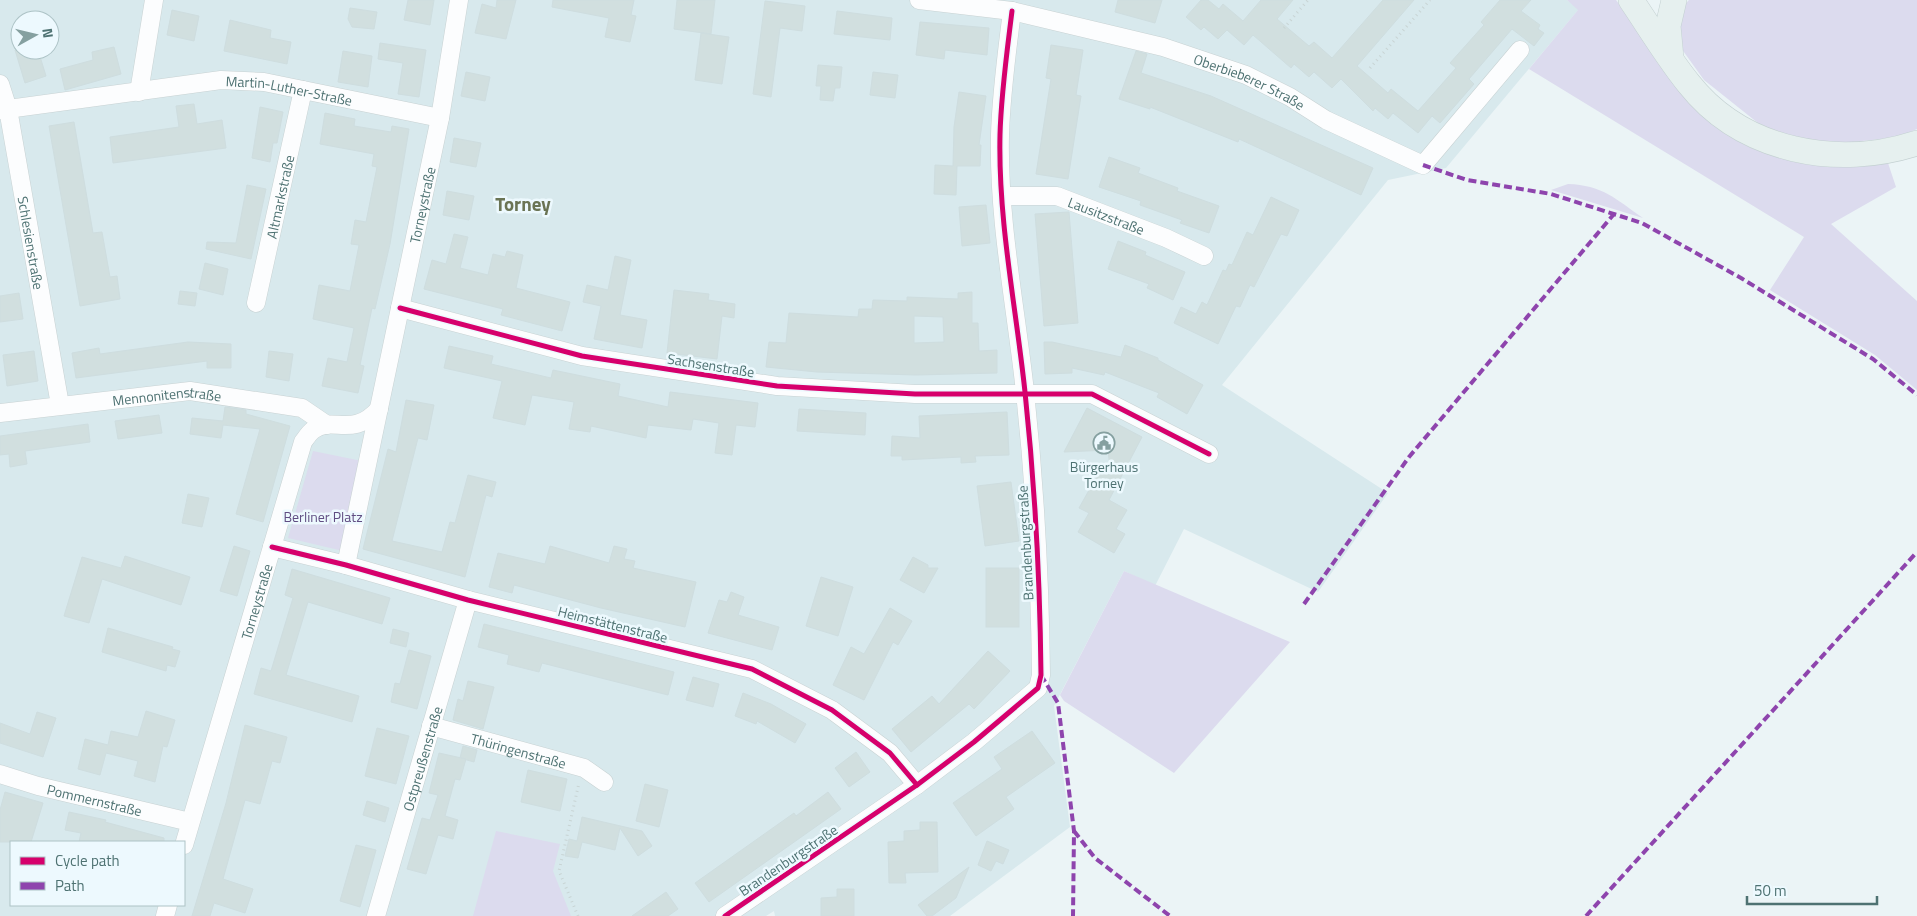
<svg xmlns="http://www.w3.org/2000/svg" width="1917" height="916" font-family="'Titillium Web',sans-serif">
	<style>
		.residential { fill: #d8e9ed; fill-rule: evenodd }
		.green { fill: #dcdbee }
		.building { fill: #d1dfdf; stroke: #cedddf; fill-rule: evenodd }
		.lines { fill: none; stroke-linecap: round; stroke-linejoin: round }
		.minor-casing { stroke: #c8d2d3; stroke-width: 19 }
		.highway-casing { stroke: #c4d1d2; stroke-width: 26 }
		.path { stroke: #c8d4d4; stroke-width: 3; stroke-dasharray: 1 4; stroke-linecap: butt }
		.minor { stroke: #fcfdfe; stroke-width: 18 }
		.highway { stroke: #e6f0ef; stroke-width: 25 }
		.quiet { stroke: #8e44ad; stroke-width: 4; stroke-dasharray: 8 4; stroke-linecap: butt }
		.cycleway-casing { stroke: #edf9fe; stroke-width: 8 }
		.cycleway { stroke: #d6006c; stroke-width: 5 }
		.labels { text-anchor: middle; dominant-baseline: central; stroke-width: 5; stroke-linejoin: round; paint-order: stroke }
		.street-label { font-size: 14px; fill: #4e7272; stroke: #edf9fe }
		.poi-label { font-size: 14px; fill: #4e7272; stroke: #edf9fe }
		.park-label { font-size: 14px; fill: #604d82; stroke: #edf9fe }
		.district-label { font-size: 19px; font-weight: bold; fill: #6a7454; stroke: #edf9fe }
	</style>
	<rect width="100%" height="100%" fill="#ebf4f6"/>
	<path class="residential" d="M0 0H1567L1579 9 1446 168 1388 180 1222 385 1388 493 1318 592 1184 529 1155 586 1124 571 1054 706 1070 827 950 916H775L774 911 766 916H0ZM20 20H50V50H20ZM11 842H184V905H11Z"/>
	<g class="green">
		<path d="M1567 0H1616C1633 21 1645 45 1661 66 1676 84 1695 108 1712 123 1760 165 1828 169 1888 163L1896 187 1831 224 1917 301V390L1875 355 1770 290 1804 237 1529 69 1578 10Z"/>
		<polygon points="1689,0 1917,0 1917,129 1898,137 1818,146 1763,127 1704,80 1681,48 1677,13"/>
		<path d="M1568 184C1602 185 1616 199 1643 218L1551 190Z"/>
		<polygon points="313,451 362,461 343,551 288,538"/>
		<polygon points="1124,571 1290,642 1174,773 1064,701 1060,695"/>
		<polygon points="496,831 560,844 553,871 571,916 473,916"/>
	</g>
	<g class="building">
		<polygon points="408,0 434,0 430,25 404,20"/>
		<polygon points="497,0 516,0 506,39 475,33 482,4 496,8"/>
		<polygon points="553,0 634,0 631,15 636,16 630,42 605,37 609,18 552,7"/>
		<polygon points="677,0 715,0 711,34 674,29"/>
		<polygon points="1118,0 1162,0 1155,23 1115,12"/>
		<polygon points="1201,0 1208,0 1219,9 1223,4 1243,21 1261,0 1293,0 1277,19 1309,46 1314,42 1332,58 1383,0 1414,0 1357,66 1388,93 1391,89 1418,111 1456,68 1450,63 1484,25 1481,22 1500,0 1531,0 1521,11 1540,25 1538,29 1544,33 1534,46 1512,29 1469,79 1474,84 1440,123 1432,116 1418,133 1393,113 1388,119 1375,108 1373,111 1341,79 1332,88 1314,72 1309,77 1294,64 1291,68 1253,35 1244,45 1227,30 1218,39 1204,27 1201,30 1186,17"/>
		<polygon points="765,1 805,6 802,31 780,28 771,97 753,94"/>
		<polygon points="350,8 377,12 374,29 352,27 348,19"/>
		<polygon points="172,10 199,16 194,41 167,35"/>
		<polygon points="837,11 892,18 890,40 834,34"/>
		<polygon points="230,20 271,30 270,38 291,42 287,64 224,51"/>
		<polygon points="920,22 989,28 987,55 945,50 944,59 916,55"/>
		<polygon points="701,33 729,37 722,84 695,80"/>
		<polygon points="380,43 426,50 419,97 398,94 403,63 378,59"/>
		<polygon points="1051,45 1083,50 1076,95 1081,96 1068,179 1036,174 1051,79 1046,78"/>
		<polygon points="114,47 121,74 65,90 60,69 93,60 92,52"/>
		<polygon points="15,50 38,50 46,76 25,83"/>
		<polygon points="343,51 372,56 368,87 338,82"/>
		<polygon points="1136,51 1147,54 1141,73 1211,96 1373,168 1361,195 1239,139 1238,142 1150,107 1150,109 1119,99"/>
		<polygon points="818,65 842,67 840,88 835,88 833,101 820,100 821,86 816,86"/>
		<polygon points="466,72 490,77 485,101 461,96"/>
		<polygon points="873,72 898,75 895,98 870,95"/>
		<polygon points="959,92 986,96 979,145 981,145 980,166 957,166 956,195 934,194 935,165 953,166 954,127"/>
		<polygon points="194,104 197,124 222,120 226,148 113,163 110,137 179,127 176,106"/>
		<polygon points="260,107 283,112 277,143 273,143 270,162 252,158"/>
		<polygon points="325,113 355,119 354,126 391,132 392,126 409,129 390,244 375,309 372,308 360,365 364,366 358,393 322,386 328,358 347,362 354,328 313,319 319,285 350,291 359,245 351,244 355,220 366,222 377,167 372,166 374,154 320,144"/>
		<polygon points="74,122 93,233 102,232 110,277 117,276 120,299 80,306 49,126"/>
		<polygon points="454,138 481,143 476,167 450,162"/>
		<polygon points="1109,157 1140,168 1138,173 1178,188 1177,191 1219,206 1209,233 1180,223 1182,220 1140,205 1141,201 1099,187"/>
		<polygon points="247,185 266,189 251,259 206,249 207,242 236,243"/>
		<polygon points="447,191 474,196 469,220 443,215"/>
		<polygon points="1271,197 1299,210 1287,236 1281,234 1254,287 1250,285 1240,307 1236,306 1218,344 1174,323 1181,307 1196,314 1202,302 1207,305 1223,270 1226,271 1229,264 1232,265 1247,232 1253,235"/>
		<polygon points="986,205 990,243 962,246 959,207"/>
		<polygon points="1069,212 1078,323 1044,326 1035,214"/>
		<polygon points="454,234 468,237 460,268 488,275 493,254 505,257 507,251 523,255 516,288 570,302 562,331 501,315 503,309 424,289 432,260 446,264"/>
		<polygon points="1118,241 1146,252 1145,255 1185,272 1173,300 1147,288 1149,284 1108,269"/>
		<polygon points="615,256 631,260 620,315 647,320 642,348 594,339 601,306 583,302 587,285 608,290"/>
		<polygon points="205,263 228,269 223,295 199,289"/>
		<polygon points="674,290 709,294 708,300 735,304 734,318 722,316 717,359 667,353"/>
		<polygon points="180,291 197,293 195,306 178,304"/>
		<path d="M972 292V323H978L979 351 997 350V373L916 375 817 372 766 367 769 342 786 343 789 313 858 317 859 309H872L873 300 907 301V297L958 299V293ZM914 316 943 317 944 342 914 343Z"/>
		<polygon points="19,293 23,319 0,322 0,296"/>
		<polygon points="188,342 231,344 231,368 207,368 207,361 76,378 72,353 99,348 100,354"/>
		<polygon points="1044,342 1052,342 1121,357 1125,345 1158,358 1158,360 1203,385 1187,414 1157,397 1159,393 1105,372 1104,375 1072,368 1072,373 1045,374"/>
		<polygon points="449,346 493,356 491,364 551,378 553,370 620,384 618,396 668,407 670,392 758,403 755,427 736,425 732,455 715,453 719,423 693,419 691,430 648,425 646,438 591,426 590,432 569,429 574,402 532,395 525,425 493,418 502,381 444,368"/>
		<polygon points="34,351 38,381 7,386 3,355"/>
		<polygon points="269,351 293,354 289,381 266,377"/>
		<polygon points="406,400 434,405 427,440 418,438 392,541 442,552 450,522 455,523 468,475 496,482 492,497 486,495 465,577 363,549 388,449 396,452"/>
		<polygon points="225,407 246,410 246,414 290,426 263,522 236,514 260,429 223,425 221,438 190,434 192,418 223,421"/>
		<polygon points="1087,408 1142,437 1109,500 1127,510 1116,529 1125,534 1114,553 1078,532 1089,513 1079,508 1101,469 1110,468 1108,450 1064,452"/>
		<polygon points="799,409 866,413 865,435 797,431"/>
		<polygon points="1007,412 1009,455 975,456 976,462 961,463 961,457 902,460 902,456 891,456 892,436 920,438 919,416"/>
		<polygon points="159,415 162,433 118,439 115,421"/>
		<polygon points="88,424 90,442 25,451 27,464 10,467 9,454 0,455 0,436"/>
		<polygon points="1011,482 1019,541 985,546 977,486"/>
		<polygon points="188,494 209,498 202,527 182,523"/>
		<polygon points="234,546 250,551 237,596 220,591"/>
		<polygon points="550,546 609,563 614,546 627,549 624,559 635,561 633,568 696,582 685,627 601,608 514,585 512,593 489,587 498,553 545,564"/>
		<polygon points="125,556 190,577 181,605 102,579 89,623 64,616 82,557 121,568"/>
		<polygon points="913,557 928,565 928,568 938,568 924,593 900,580"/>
		<rect x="986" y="568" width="33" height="59"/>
		<polygon points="292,569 390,598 382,624 308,602 286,675 359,696 352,722 254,694 261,668 271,671 293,598 285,595"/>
		<polygon points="821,577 853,587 838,636 806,626"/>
		<polygon points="731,592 744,597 738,615 779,627 772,650 708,633 719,600 727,602"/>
		<polygon points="890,608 912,621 898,645 893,642 864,700 833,685 851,647 864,654"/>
		<polygon points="484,624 674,672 668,695 542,663 539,672 507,664 509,655 478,647"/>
		<polygon points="108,628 173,647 172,649 180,651 175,667 167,665 166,671 102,652"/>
		<polygon points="393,629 409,633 406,647 390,643"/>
		<polygon points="409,650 431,656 417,709 391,702 395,683 400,684"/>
		<polygon points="988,651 1010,671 974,709 969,704 911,752 892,729 932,696 939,704"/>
		<polygon points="693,677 719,684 713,707 686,700"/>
		<polygon points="468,681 494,687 483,729 453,720 458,699 463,701"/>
		<polygon points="743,693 771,704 806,724 795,743 757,721 756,724 735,716"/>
		<polygon points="146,711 175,720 167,747 163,746 155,782 134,776 138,761 106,753 100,775 78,769 85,739 108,745 111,731 138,737"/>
		<polygon points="37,712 56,718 43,757 0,743 0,723 30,734"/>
		<polygon points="245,725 287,737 280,763 272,761 260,804 245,800 223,879 253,889 245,913 214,903 210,916 192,916 226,803"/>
		<polygon points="377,728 409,736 396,784 365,776"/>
		<polygon points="1032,731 1055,763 1006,797 1014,809 976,836 953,803 1002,769 994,757"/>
		<polygon points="463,746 477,750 474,762 460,758"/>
		<polygon points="856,752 870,772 849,787 835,768"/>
		<polygon points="439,753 466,759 460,780 455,779 445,816 458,820 453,839 438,835 426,874 407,869 422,818 430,820 438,795 429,793"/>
		<polygon points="528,770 567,779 560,811 521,802"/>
		<polygon points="645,784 668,790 659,827 636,821"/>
		<polygon points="5,792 43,803 31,842 0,842 0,810"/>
		<polygon points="828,792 841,809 709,902 695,883 794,813 796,816"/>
		<polygon points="367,801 389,808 385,822 363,815"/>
		<polygon points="69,812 106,820 105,822 164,838 164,842 79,842 81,833 65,830"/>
		<polygon points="582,817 642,831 652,846 638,856 620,828 615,850 582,842 578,858 565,856 569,839 577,841"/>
		<polygon points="920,822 937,822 938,872 905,873 906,883 889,883 888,842 904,841 904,831 920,830"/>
		<polygon points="987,841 1009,850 1003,864 996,861 991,871 978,865"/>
		<polygon points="356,845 376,850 360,907 340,901"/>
		<polygon points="969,867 956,898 932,916 927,916 918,905"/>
		<polygon points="837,889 854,889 854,916 821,916 821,898 837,897"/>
		<polygon points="666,892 678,909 668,916 632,916"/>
	</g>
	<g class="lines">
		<g class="minor-casing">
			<g id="minor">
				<path id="s1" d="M919 0 1012 11 1163 47 1246 75 1290 97 1326 120 1423 165 1520 50"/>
				<path id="s2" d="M0 84 8 109 60 405"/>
				<polyline points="139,92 154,0"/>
				<path id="s3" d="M0 110 221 80 264 82 440 118"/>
				<path id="s4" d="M1002 196H1057L1166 238 1204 256"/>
				<path id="s5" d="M256 303 303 90"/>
				<polyline points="400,308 582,356 777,386 915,394 1092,394 1209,454"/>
				<path id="s6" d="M0 413 190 391 302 408 327 425"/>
				<polyline points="272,547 346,565 468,600 752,669 832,710 890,753 917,785"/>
				<path id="s7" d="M346 565 440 118 459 0"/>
				<path id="s8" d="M431 726 584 768 604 782"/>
				<path id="s9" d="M0 774 38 786 190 822"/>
				<path id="s10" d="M184 845 303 442C306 438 309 433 313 430 333 415 352 439 379 409"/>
				<polyline points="165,916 168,905"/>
				<path id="s11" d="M376 916 468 600"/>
				<path d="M725 916 917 785 974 742 1038 688 1041 675C1040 580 1035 486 1025 392 1016 307 998 221 1000 135 1001 94 1007 52 1012 11"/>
			</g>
		</g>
		<g class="highway-casing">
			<g id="highway">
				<path d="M1631 0C1650 28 1668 58 1689 84 1743 152 1838 169 1917 143"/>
				<polyline points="1671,58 1668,26 1674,0"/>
			</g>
		</g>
		<g class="path">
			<polyline points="1284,28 1308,0"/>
			<polyline points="1370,68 1430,0"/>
			<polyline points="578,916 559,871 579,783"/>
		</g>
		<use href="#minor" class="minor"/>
		<use href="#highway" class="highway"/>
		<g class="quiet">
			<polyline points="1423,165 1467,180 1551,194 1642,223 1741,278 1873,359 1917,395"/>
			<polyline points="1304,604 1409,457 1614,214"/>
			<polyline points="1041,675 1058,703 1074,831 1073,916"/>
			<polyline points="1074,831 1095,858 1170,916"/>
			<polyline points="1586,916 1917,552"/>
		</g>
		<g class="cycleway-casing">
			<g id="cycleway">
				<polyline points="400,308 582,356 777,386 915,394 1092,394 1209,454"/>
				<polyline points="272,547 346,565 468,600 752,669 832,710 890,753 917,785"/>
				<path d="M725 916 917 785 974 742 1038 688 1041 675C1040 580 1035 486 1025 392 1016 307 998 221 1000 135 1001 94 1007 52 1012 11"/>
			</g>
		</g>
		<use href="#cycleway" class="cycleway"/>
	</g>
	<defs>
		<g id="civic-ring" transform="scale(1.125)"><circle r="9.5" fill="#edf9fe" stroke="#85a0a0" stroke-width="1.5"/><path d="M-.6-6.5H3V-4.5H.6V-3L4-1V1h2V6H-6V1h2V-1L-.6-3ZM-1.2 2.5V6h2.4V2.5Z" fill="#85a0a0"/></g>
	</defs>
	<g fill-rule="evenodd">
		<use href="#civic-ring" x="1104" y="443"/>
	</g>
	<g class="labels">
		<g class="street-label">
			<text stroke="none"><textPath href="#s1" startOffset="342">Oberbieberer Straße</textPath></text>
			<text stroke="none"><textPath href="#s3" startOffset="292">Martin-Luther-Straße</textPath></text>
			<text stroke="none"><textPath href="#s5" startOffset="109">Altmarkstraße</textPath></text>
			<text stroke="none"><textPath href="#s7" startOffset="368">Torneystraße</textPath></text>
			<text stroke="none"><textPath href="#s4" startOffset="108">Lausitzstraße</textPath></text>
			<text stroke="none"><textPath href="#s2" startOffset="162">Schlesienstraße</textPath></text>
			<text transform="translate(711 365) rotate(9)">Sachsenstraße</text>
			<text stroke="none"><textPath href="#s6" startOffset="168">Mennonitenstraße</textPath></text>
			<text transform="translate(1025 543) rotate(-93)">Brandenburgstraße</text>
			<text stroke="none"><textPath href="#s10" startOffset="254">Torneystraße</textPath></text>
			<text transform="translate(613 624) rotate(14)">Heimstättenstraße</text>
			<text stroke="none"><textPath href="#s8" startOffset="91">Thüringenstraße</textPath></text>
			<text stroke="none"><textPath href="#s11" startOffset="164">Ostpreußenstraße</textPath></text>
			<text stroke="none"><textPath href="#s9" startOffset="98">Pommernstraße</textPath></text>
			<text transform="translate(788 860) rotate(-34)">Brandenburgstraße</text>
		</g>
		<g class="poi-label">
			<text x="1104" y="466">Bürgerhaus<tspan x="1104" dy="16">Torney</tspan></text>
		</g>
		<g class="park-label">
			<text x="323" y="516">Berliner Platz</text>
		</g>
		<g class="district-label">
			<text x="523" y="203">Torney</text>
		</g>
	</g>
	<rect x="10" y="841" width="175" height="65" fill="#edf9fe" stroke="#adc3c6"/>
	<rect x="20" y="857" width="25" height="8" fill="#d6006c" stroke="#adc3c6"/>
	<text x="55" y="866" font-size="15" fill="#4e7272">Cycle path</text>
	<rect x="20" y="882" width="25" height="8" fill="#8e44ad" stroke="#adc3c6"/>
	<text x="55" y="891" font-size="15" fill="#4e7272">Path</text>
	<g transform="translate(35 35) rotate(82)"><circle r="24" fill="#edf9fe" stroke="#adc3c6"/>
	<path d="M0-4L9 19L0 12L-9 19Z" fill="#85a0a0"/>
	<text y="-8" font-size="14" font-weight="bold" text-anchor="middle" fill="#4e7272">N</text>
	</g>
	<path d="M1747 896v8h130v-8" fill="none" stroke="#4e7272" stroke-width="2.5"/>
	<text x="1754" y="896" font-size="15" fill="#4e7272" stroke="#edf9fe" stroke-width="4" paint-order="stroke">50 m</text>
</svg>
